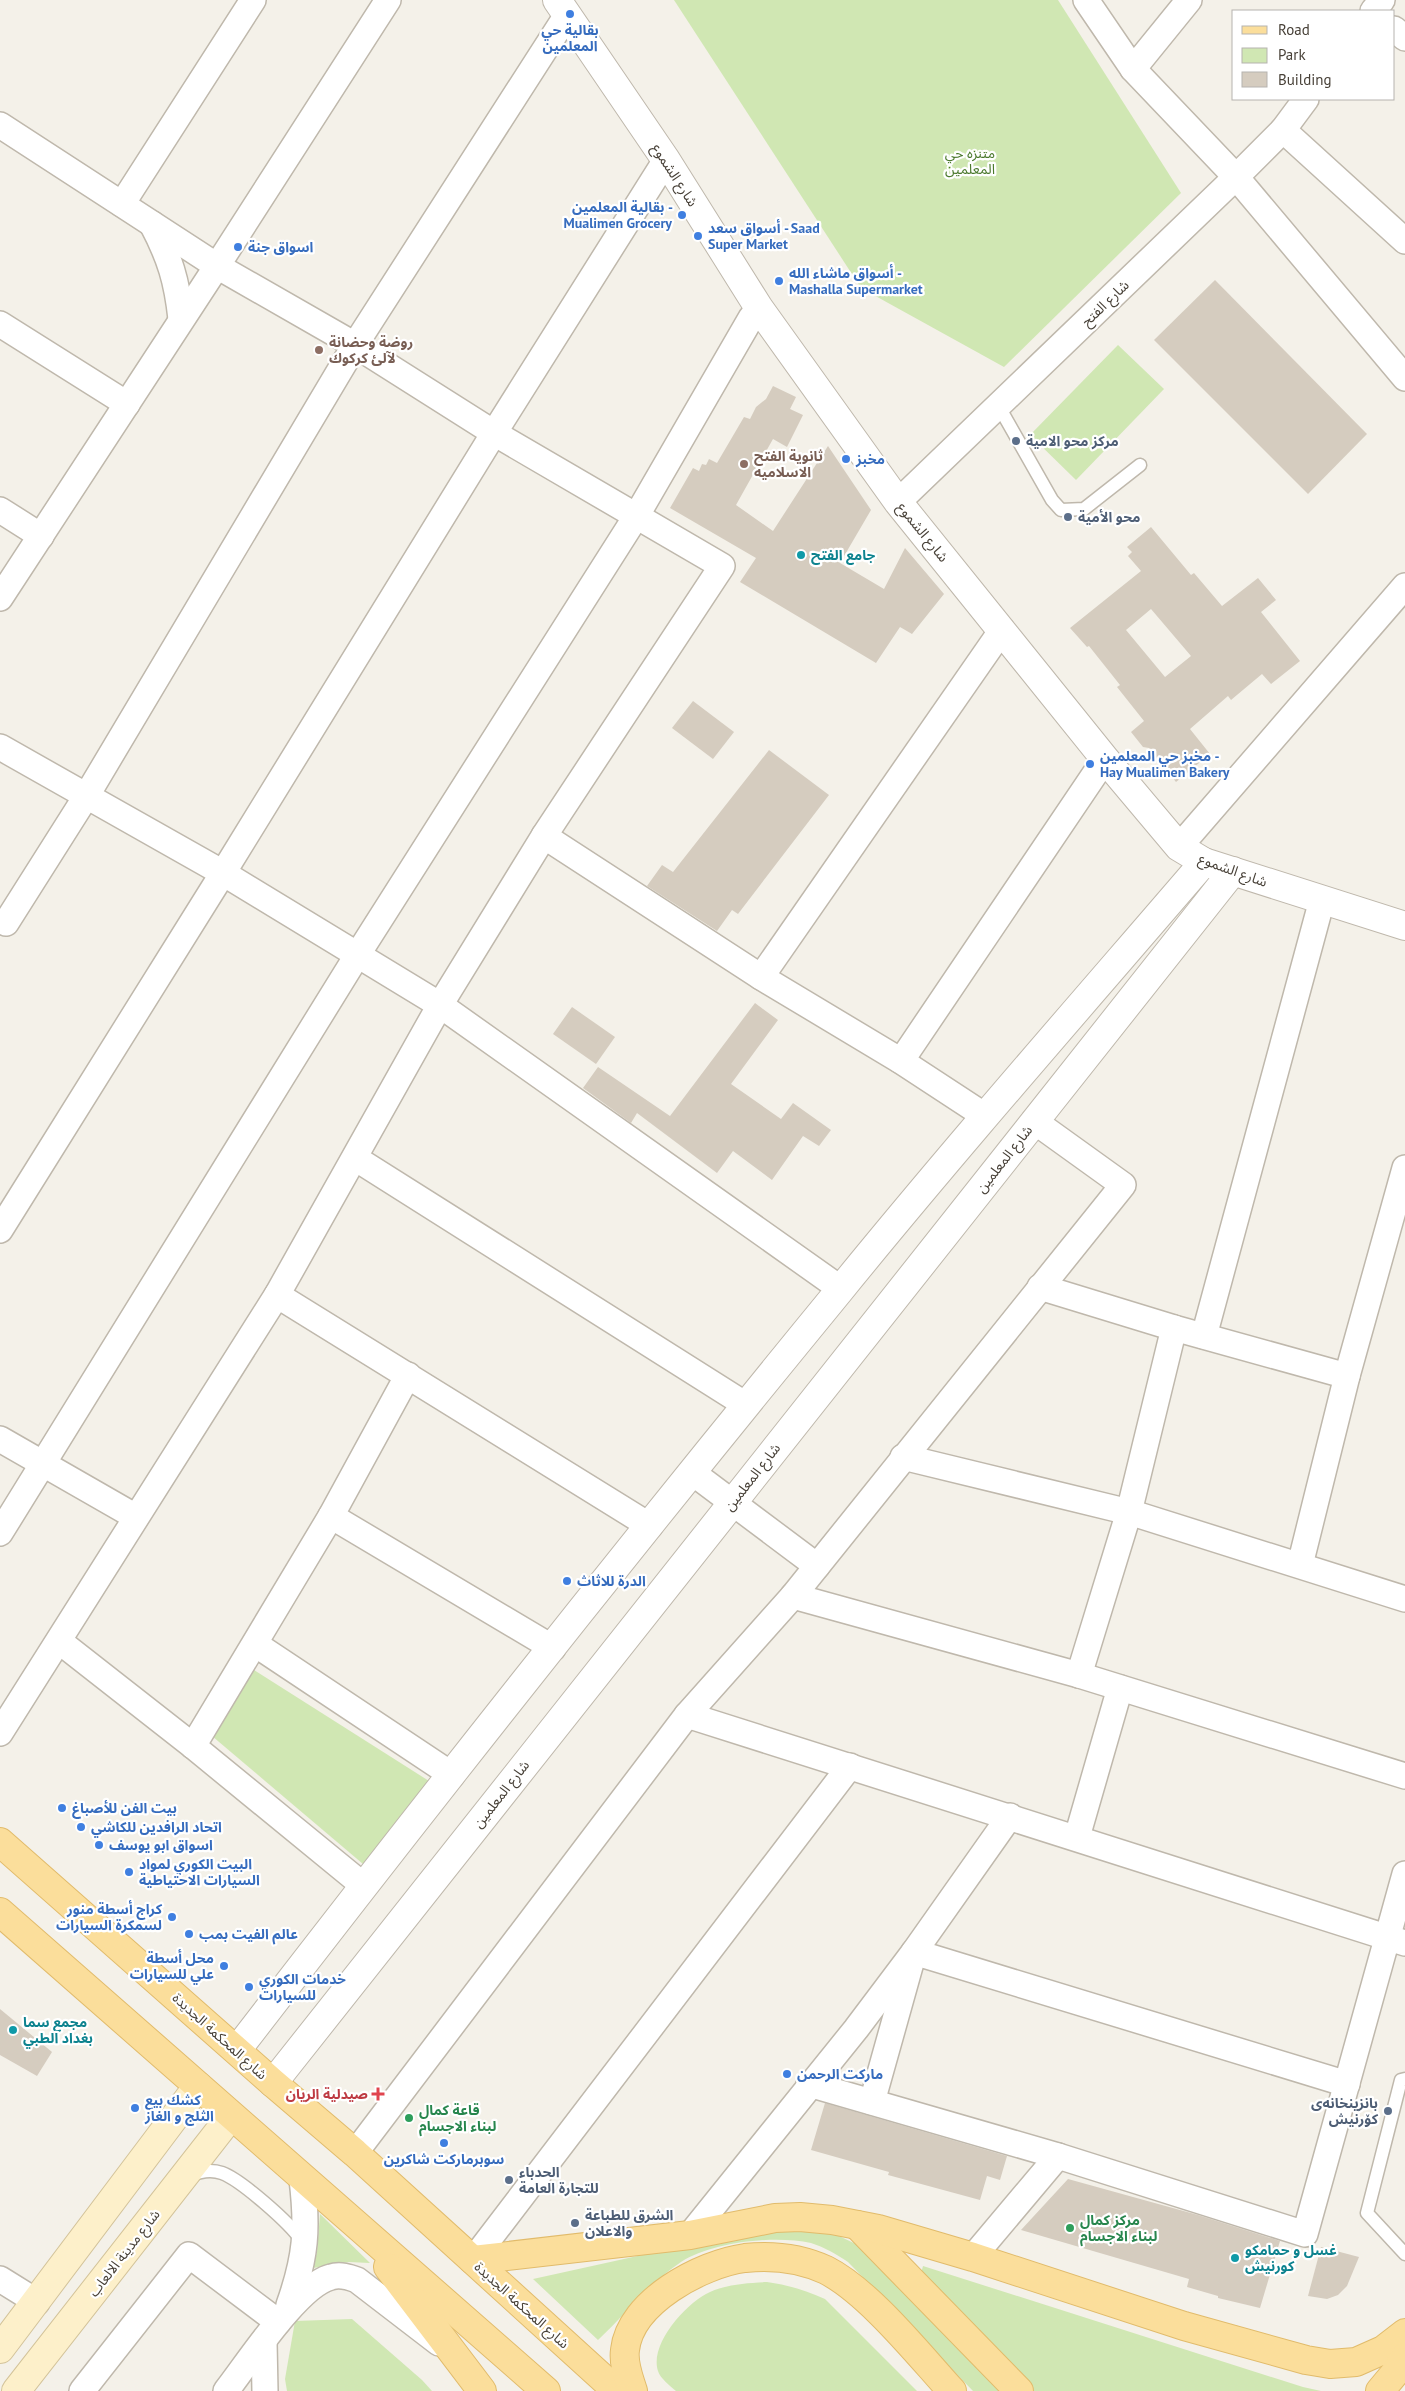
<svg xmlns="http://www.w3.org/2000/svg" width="1405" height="2391" font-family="'PT Sans','Noto Sans Arabic',sans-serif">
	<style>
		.green { fill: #d0e7b3 }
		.building { fill: #d5ccbf; fill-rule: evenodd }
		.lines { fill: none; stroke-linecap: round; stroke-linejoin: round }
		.service-casing { stroke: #bfb8ac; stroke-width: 15 }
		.minor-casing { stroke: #bfb8ac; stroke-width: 28 }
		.tertiary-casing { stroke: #bfb8ac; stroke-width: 30 }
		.secondary-casing { stroke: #d3c39a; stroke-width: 30 }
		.primary-casing { stroke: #e1bb6b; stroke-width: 30 }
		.service { stroke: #fff; stroke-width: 12 }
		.minor { stroke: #fff; stroke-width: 25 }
		.tertiary { stroke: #fff; stroke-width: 28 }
		.secondary { stroke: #fdf0ca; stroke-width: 28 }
		.primary { stroke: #fbde9b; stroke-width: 28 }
		.shop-dot { fill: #3f7fe0; stroke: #fff; stroke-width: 2 }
		.education-dot { fill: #8d6e63; stroke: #fff; stroke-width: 2 }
		.service-dot { fill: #5c6f8a; stroke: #fff; stroke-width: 2 }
		.culture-dot { fill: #0f9aa8; stroke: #fff; stroke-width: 2 }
		.health-dot { fill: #e0444e; stroke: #fff; stroke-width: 2 }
		.leisure-dot { fill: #2e9e5b; stroke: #fff; stroke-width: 2 }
		.labels { text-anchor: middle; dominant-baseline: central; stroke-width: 4.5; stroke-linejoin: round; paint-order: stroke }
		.shop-label { font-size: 14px; font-weight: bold; fill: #366cbe; stroke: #fff; text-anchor: start }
		.park-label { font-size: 14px; fill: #4a792c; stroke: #fff }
		.street-label { font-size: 14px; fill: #484138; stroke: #fff }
		.education-label { font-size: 14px; font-weight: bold; fill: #785e54; stroke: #fff; text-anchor: start }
		.service-label { font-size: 14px; font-weight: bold; fill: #4e5e75; stroke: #fff; text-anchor: start }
		.culture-label { font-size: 14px; font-weight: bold; fill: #0d838f; stroke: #fff; text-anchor: start }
		.health-label { font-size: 14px; font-weight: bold; fill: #be3a42; stroke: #fff; text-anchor: end }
		.leisure-label { font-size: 14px; font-weight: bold; fill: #27864d; stroke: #fff; text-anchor: start }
	</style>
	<rect width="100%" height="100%" fill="#f4f1e9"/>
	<g class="green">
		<polygon points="674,0 1058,0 1181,193 1004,367 861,288"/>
		<polygon points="1118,345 1164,389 1076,480 1030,435"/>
		<polygon points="254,1670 429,1781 363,1864 212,1736"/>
		<polygon points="320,2214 370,2263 349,2262 313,2268 317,2252"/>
		<path d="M813 2228 839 2236 862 2247 1003 2391H973L848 2262C836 2254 824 2247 811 2243 774 2235 713 2242 681 2262 649 2283 625 2315 598 2340L533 2279 742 2233Z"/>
		<polygon points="923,2266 1303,2387 1321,2391 1030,2391 920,2277"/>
		<path d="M767 2282C788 2285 805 2290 825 2299L917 2391H676C670 2386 660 2378 658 2371 649 2344 687 2302 710 2292 728 2284 747 2283 767 2282Z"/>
		<polygon points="352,2319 422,2380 432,2391 287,2391 285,2379 295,2321"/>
	</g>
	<g class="building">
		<polygon points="1215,280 1367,434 1308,494 1154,340"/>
		<polygon points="773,386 796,397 790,409 803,415 787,447 773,439 736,505 773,531 828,446 871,510 840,563 884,589 905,548 944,594 912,634 900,627 876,663 740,582 756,558 670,508 693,468 699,471 702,464 706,465 709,459 717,463 744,417 750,419 756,407 766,399"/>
		<path d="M1151 527 1191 575 1194 573 1222 606 1258 578 1276 600 1261 612 1300 661 1271 684 1262 674 1231 700 1228 696 1190 729 1210 754 1176 782 1149 748 1143 747 1131 732 1144 721 1117 687 1120 685 1089 646 1087 647 1070 628 1141 571 1128 556 1132 552 1127 547ZM1151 609 1191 656 1165 677 1126 630Z"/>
		<polygon points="693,701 734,732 713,759 672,728"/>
		<polygon points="769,750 829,795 738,914 732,910 717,931 647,886 662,865 673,872"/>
		<polygon points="755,1003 778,1020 731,1084 781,1119 793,1103 831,1130 819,1146 803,1136 772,1180 733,1151 717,1173 637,1113 631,1123 583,1088 598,1067 670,1116"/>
		<polygon points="572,1007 615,1037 596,1064 553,1034"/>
		<polygon points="0,2009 52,2052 37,2076 0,2055"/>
		<polygon points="825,2103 1007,2156 1000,2180 987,2176 980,2200 888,2175 889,2172 811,2150"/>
		<polygon points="1068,2179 1198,2215 1280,2241 1260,2308 1218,2298 1218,2296 1187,2287 1189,2279 1021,2230"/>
		<polygon points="1321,2247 1359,2257 1347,2286 1338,2295 1327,2299 1308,2296"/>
	</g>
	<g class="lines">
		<g class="service-casing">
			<g id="service">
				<polyline points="998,405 1052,500 1061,510 1084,509 1140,465"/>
				<polyline points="1405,2079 1401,2080 1367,2213 1405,2254"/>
				<path d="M191 2175C201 2171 211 2169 222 2173 241 2180 290 2223 302 2241"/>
			</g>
		</g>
		<g class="minor-casing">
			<g id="minor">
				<polyline points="1086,0 1133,69 1236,177 1405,378"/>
				<polyline points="1373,11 1382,0"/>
				<polyline points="1394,29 1405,38"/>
				<polyline points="1133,69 1189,0"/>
				<polyline points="0,125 217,266 355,345 494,433 722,566 544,836 440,1005 277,1295 0,1733"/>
				<polyline points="1283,130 1405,241"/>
				<polyline points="122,204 253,0"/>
				<path d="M152 224C170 258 177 281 181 319"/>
				<polyline points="0,324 127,404"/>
				<polyline points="898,502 1236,177 1283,130 1306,99"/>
				<polyline points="0,510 41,536"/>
				<polyline points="0,598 217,266 388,0"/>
				<polyline points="0,747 223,873 440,1005 841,1289"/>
				<polyline points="544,836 761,977 901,1061 985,1116"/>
				<polyline points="1179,847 1405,586"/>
				<polyline points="6,923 87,795 355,345 567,15"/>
				<polyline points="761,977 1002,630"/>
				<polyline points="901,1061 1105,759"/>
				<polyline points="355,1158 746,1405"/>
				<polyline points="0,1230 223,873 494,433 666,160"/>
				<polyline points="1040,1287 1174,1328 1347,1376"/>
				<polyline points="277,1295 650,1526"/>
				<polyline points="1204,1336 1322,900"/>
				<polyline points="0,1439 136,1517"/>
				<polyline points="903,1457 1129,1512 1405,1599"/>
				<polyline points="693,1473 817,1566"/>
				<polyline points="331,1516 553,1648"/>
				<polyline points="0,1533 358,954 637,515 751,318 759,308"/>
				<polyline points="1300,1565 1347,1376 1405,1168"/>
				<polyline points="793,1596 1079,1675 1405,1776"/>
				<polyline points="59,1641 193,1746 364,1886"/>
				<polyline points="255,1644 452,1775"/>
				<polyline points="1079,1675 1129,1512 1174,1328"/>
				<polyline points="687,1715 1405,1943"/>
				<polyline points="193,1746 331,1516 408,1375"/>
				<polyline points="1077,1837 1120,1688"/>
				<polyline points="809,2084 1058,2156 1305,2234 1405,1874"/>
				<polyline points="872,2102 914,1952 1347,2084"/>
				<polyline points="355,2153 687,1715 793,1596 1123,1185 1034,1121"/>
				<polyline points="690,2235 856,2029 914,1952 1010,1816"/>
				<polyline points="973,2257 1058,2156"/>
				<polyline points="473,2260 850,1766"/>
				<polyline points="0,2279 37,2302"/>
				<path d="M289 2305C306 2257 308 2229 302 2179"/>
				<polyline points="264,2342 265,2391"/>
				<polyline points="82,2391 189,2255 278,2322"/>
				<path d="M226 2391C248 2363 298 2285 331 2277 340 2274 349 2277 357 2280L439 2343"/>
			</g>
		</g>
		<g class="tertiary-casing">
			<g id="tertiary">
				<polyline points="557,0 666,160 759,308 898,502 1105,759 1179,847 1204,862 1405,926"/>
				<path d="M237 2050C434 1794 635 1540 840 1290 958 1145 1082 1004 1204 862"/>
				<polyline points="273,2083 1233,871"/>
			</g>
		</g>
		<g class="secondary-casing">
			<g id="secondary">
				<polyline points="0,2349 198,2086"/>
				<polyline points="16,2391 231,2116"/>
			</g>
		</g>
		<g class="primary-casing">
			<g id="primary">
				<polyline points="0,1842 273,2083 355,2153 617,2391"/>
				<polyline points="0,1912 546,2391"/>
				<polyline points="857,2225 1019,2391"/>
				<polyline points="473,2260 690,2235 775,2218 800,2217 832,2220 878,2229 973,2257 1184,2326 1306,2360 1330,2364 1356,2362 1383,2350 1405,2333"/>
				<polyline points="388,2267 482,2391"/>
				<path d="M633 2391C629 2378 623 2364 625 2350 630 2302 701 2264 745 2258 773 2255 800 2258 826 2270 869 2292 919 2355 952 2391"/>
				<polyline points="1380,2391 1395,2373 1405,2357"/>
			</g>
		</g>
		<use href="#service" class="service"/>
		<use href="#minor" class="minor"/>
		<use href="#tertiary" class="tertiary"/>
		<use href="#secondary" class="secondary"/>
		<use href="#primary" class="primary"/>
	</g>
	<g class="shop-dot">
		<circle cx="570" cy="14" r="5"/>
		<circle cx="682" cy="215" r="5"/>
		<circle cx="698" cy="236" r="5"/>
		<circle cx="238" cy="247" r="5"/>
		<circle cx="779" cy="281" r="5"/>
		<circle cx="846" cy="459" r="5"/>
		<circle cx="1090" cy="764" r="5"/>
		<circle cx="567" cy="1581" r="5"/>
		<circle cx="62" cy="1808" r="5"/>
		<circle cx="81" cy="1827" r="5"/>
		<circle cx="99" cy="1845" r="5"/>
		<circle cx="129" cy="1872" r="5"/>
		<circle cx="172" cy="1917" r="5"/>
		<circle cx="189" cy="1934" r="5"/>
		<circle cx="224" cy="1966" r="5"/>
		<circle cx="249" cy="1987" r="5"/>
		<circle cx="787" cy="2074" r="5"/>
		<circle cx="135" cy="2108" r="5"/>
		<circle cx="444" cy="2143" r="5"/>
	</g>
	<g class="education-dot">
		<circle cx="319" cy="350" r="5"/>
		<circle cx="744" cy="464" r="5"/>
	</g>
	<g class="service-dot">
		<circle cx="1016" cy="441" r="5"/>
		<circle cx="1068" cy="517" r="5"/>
		<circle cx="1388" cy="2111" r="5"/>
		<circle cx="509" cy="2180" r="5"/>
		<circle cx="575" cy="2223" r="5"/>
	</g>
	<g class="culture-dot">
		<circle cx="801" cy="555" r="5"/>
		<circle cx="13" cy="2030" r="5"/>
		<circle cx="1235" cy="2258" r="5"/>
	</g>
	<path class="health-dot" d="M375.5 2086.5h5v5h5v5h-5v5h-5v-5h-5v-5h5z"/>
	<g class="leisure-dot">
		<circle cx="409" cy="2118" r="5"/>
		<circle cx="1070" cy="2228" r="5"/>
	</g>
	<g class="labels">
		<g class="shop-label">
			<text x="570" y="30" text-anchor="middle">بقالية حي<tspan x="570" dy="16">المعلمين</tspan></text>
			<text x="672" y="207" text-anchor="end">بقالية المعلمين -<tspan x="672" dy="16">Mualimen Grocery</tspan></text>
			<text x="708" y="228">أسواق سعد - Saad<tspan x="708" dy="16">Super Market</tspan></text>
			<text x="248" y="247">اسواق جنة</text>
			<text x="789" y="273">أسواق ماشاء الله -<tspan x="789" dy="16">Mashalla Supermarket</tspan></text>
			<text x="856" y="459">مخبز</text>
			<text x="1100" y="756">مخبز حي المعلمين -<tspan x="1100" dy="16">Hay Mualimen Bakery</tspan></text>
			<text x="577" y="1581">الدرة للاثاث</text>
			<text x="72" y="1808">بيت الفن للأصباغ</text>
			<text x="91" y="1827">اتحاد الرافدين للكاشي</text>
			<text x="109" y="1845">اسواق ابو يوسف</text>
			<text x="139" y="1864">البيت الكوري لمواد<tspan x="139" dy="16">السيارات الاحتياطية</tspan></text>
			<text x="162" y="1909" text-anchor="end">كراج أسطة منور<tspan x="162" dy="16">لسمكرة السيارات</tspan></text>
			<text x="199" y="1934">عالم الفيت بمب</text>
			<text x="214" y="1958" text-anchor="end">محل أسطة<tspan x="214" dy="16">علي للسيارات</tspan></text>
			<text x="259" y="1979">خدمات الكوري<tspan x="259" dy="16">للسيارات</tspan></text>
			<text x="797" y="2074">ماركت الرحمن</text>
			<text x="145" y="2100">كشك بيع<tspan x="145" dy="16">الثلج و الغاز</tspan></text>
			<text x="444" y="2159" text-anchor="middle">سوبرماركت شاكرين</text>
		</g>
		<g class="park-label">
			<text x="970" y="153">متنزه حي<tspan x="970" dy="16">المعلمين</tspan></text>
		</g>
		<g class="street-label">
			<text transform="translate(675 175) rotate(57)">شارع الشموع</text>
			<text transform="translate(1105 303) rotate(-44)">شارع الفتح</text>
			<text transform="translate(923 532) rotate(51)">شارع الشموع</text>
			<text transform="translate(1233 870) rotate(20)">شارع الشموع</text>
			<text transform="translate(1004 1159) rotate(-52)">شارع المعلمين</text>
			<text transform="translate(752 1477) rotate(-52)">شارع المعلمين</text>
			<text transform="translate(501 1794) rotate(-52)">شارع المعلمين</text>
			<text transform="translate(220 2036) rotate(42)">شارع المحكمة الجديدة</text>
			<text transform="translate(124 2253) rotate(-52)">شارع مدينة الالعاب</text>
			<text transform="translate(522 2305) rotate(42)">شارع المحكمة الجديدة</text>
		</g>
		<g class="education-label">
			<text x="329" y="342">روضة وحضانة<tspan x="329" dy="16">لآلئ كركوك</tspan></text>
			<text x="754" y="456">ثانوية الفتح<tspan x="754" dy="16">الاسلاميه</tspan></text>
		</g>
		<g class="service-label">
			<text x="1026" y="441">مركز محو الامية</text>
			<text x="1078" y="517">محو الأمية</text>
			<text x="1378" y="2103" text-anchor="end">بانزینخانەی<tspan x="1378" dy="16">کۆرنیش</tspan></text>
			<text x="519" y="2172">الحدباء<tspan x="519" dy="16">للتجارة العامة</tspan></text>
			<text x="585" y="2215">الشرق للطباعة<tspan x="585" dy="16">والاعلان</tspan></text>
		</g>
		<g class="culture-label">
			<text x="811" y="555">جامع الفتح</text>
			<text x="23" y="2022">مجمع سما<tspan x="23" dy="16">بغداد الطبي</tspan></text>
			<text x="1245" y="2250">غسل و حمامكو<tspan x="1245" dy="16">كورنيش</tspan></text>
		</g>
		<g class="health-label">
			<text x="368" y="2094">صيدلية الريان</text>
		</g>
		<g class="leisure-label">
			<text x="419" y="2110">قاعة كمال<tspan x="419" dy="16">لبناء الاجسام</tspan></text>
			<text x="1080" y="2220">مركز كمال<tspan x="1080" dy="16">لبناء الاجسام</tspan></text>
		</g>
	</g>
	<rect x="1232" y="10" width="162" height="90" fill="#ffffff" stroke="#b6b3af"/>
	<rect x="1242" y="26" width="25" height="8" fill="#fbde9b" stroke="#b6b3af"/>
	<text x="1278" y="35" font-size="15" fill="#484138">Road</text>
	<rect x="1242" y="48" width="25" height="15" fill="#d0e7b3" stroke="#b6b3af"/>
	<text x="1278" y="60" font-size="15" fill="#484138">Park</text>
	<rect x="1242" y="72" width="25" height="15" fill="#d5ccbf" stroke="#b6b3af"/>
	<text x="1278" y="85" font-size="15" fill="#484138">Building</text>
</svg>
